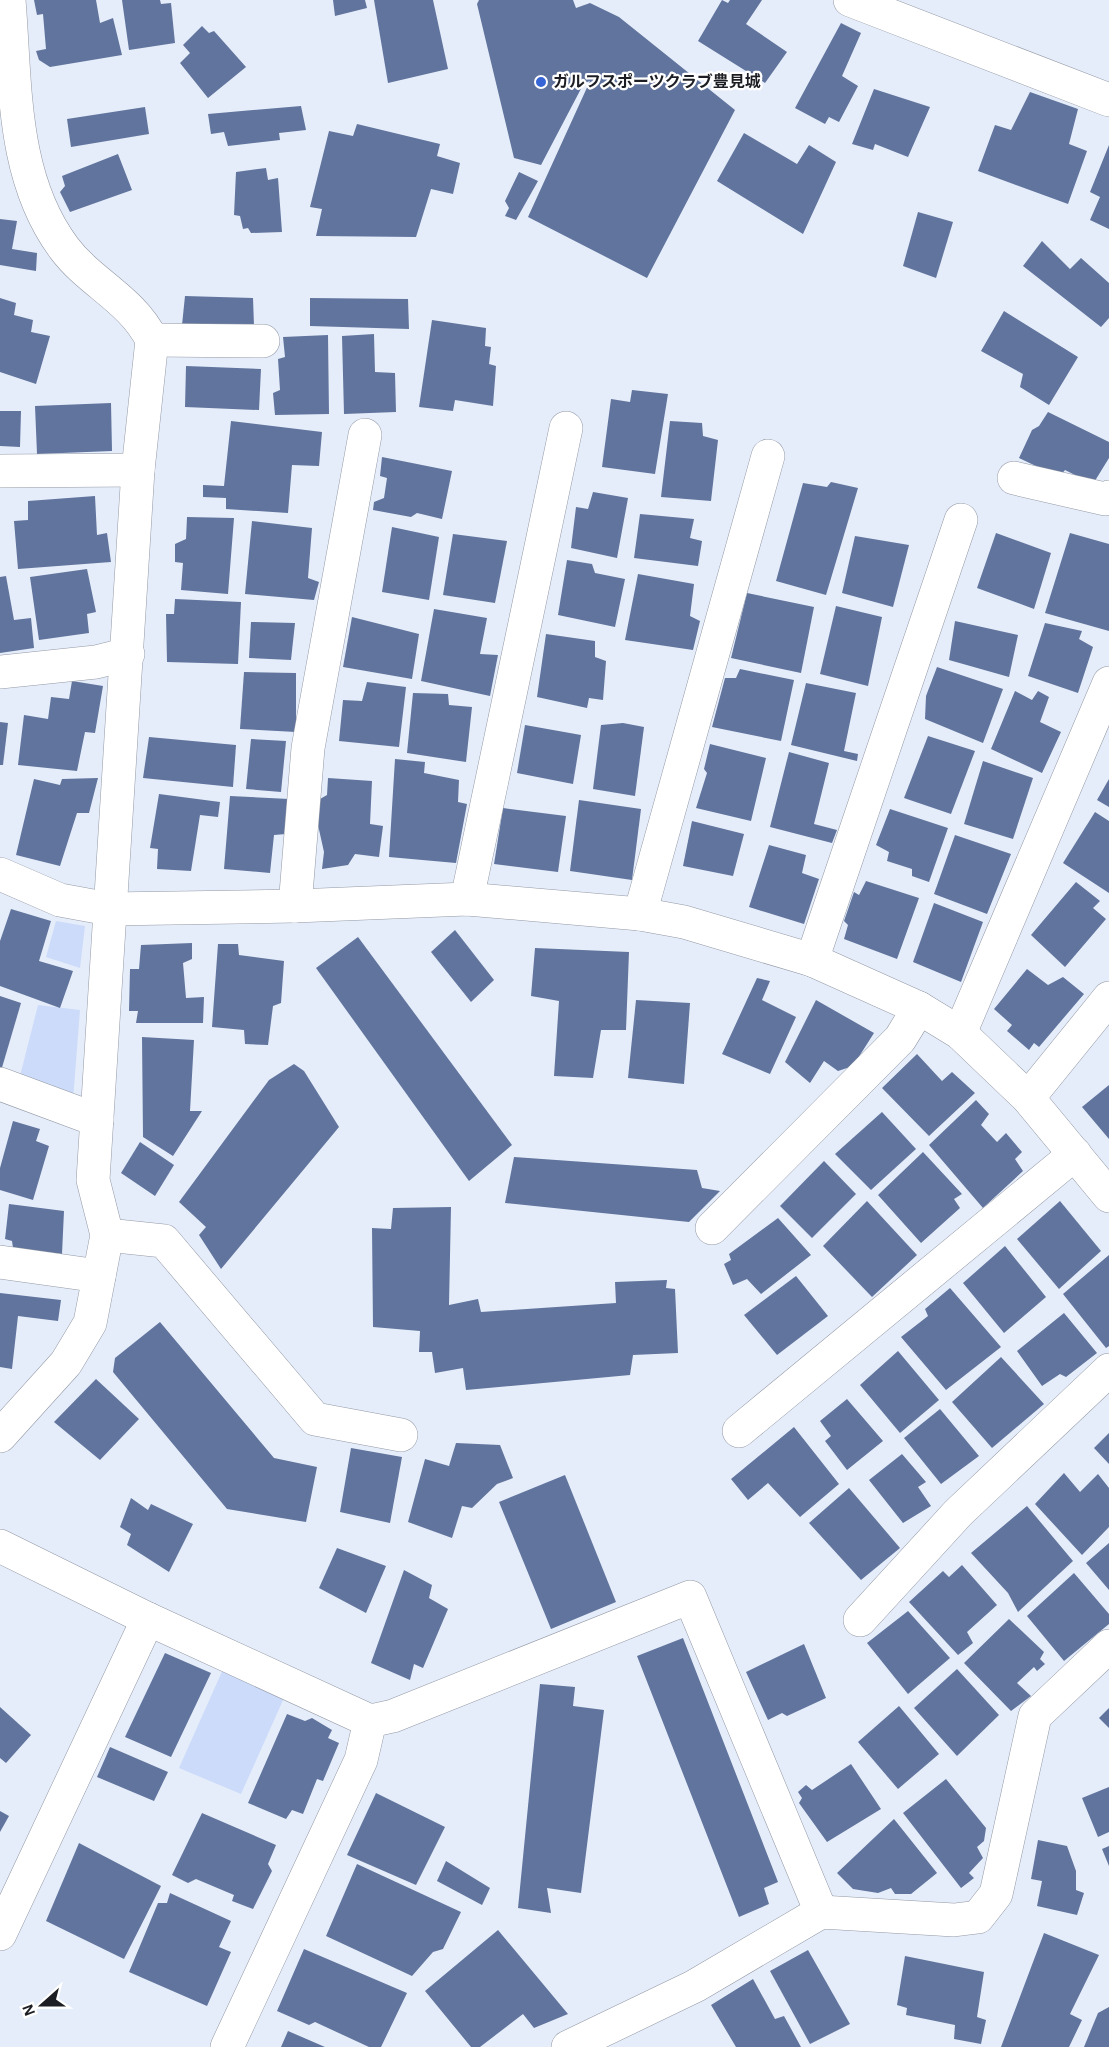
<svg xmlns="http://www.w3.org/2000/svg" width="1109" height="2047" font-family="'Alegreya Sans','Noto Sans JP',sans-serif">
	<style>
		.green { fill: #ccdbf9 }
		.building { fill: #60749d }
		.lines { fill: none; stroke-linecap: round; stroke-linejoin: round }
		.street-casing { stroke: #9399a5; stroke-width: 34 }
		.street { stroke: #fff; stroke-width: 33 }
		.poi-dot { fill: #3865d5; stroke: #fff; stroke-width: 2 }
		.labels { text-anchor: middle; dominant-baseline: central; stroke-width: 4.5; stroke-linejoin: round; paint-order: stroke }
		.poi-label { font-size: 16px; font-weight: bold; fill: #1c1e23; stroke: #fff; text-anchor: start }
	</style>
	<rect width="100%" height="100%" fill="#e6edfa"/>
	<g class="green">
		<polygon points="56,921 85,926 80,968 46,957"/>
		<polygon points="38,1005 80,1010 73,1100 19,1080"/>
		<polygon points="224,1667 284,1698 241,1794 179,1768"/>
	</g>
	<g class="building">
		<polygon points="34,0 96,0 100,23 113,18 122,55 50,67 39,60 36,51 46,49 43,14 37,15"/>
		<polygon points="122,0 160,0 161,4 171,3 175,43 129,50"/>
		<polygon points="333,0 365,0 367,8 335,16"/>
		<polygon points="374,0 433,0 448,69 388,83"/>
		<polygon points="479,0 573,0 576,8 590,3 619,17 735,110 647,278 528,217 590,81 584,83 541,165 514,158 477,4"/>
		<polygon points="722,0 728,3 730,0 762,0 746,24 787,52 765,83 698,41"/>
		<polygon points="841,23 861,33 842,76 858,86 839,122 829,117 825,124 795,108"/>
		<polygon points="202,26 209,33 214,31 246,67 208,98 180,63 190,53 183,45"/>
		<polygon points="874,89 930,107 908,157 875,144 873,150 852,144"/>
		<polygon points="1030,92 1078,109 1069,144 1087,151 1068,204 978,171 995,125 1011,130"/>
		<polygon points="301,106 306,130 279,133 280,140 228,146 224,132 211,134 208,114"/>
		<polygon points="145,107 149,134 71,147 67,119"/>
		<polygon points="357,124 440,144 437,156 460,163 453,194 431,189 416,237 316,236 322,209 310,207 329,131 353,136"/>
		<polygon points="744,133 797,164 809,145 836,162 803,234 717,181"/>
		<polygon points="1109,145 1109,229 1090,220 1100,197 1090,192"/>
		<polygon points="118,154 132,190 70,212 60,192 65,186 62,176"/>
		<polygon points="266,168 268,180 278,178 282,232 251,233 248,228 243,229 240,216 234,215 236,172"/>
		<polygon points="519,172 538,181 516,220 505,216 509,208 505,201"/>
		<polygon points="918,212 953,222 936,278 903,266"/>
		<polygon points="0,219 17,221 12,249 37,253 36,271 0,265"/>
		<polygon points="1042,241 1070,269 1081,258 1109,283 1109,318 1101,327 1023,266"/>
		<polygon points="185,296 253,298 254,326 182,325"/>
		<polygon points="0,298 16,303 14,315 33,320 31,332 50,336 36,384 0,372"/>
		<polygon points="310,298 408,299 409,329 310,326"/>
		<polygon points="1004,311 1078,357 1049,405 1020,387 1023,374 981,351"/>
		<polygon points="432,320 486,328 485,346 491,347 489,364 496,366 493,406 455,400 453,411 419,407"/>
		<polygon points="374,334 375,372 395,373 396,412 344,414 342,336"/>
		<polygon points="328,335 329,414 275,415 273,393 280,390 278,359 285,357 283,337"/>
		<polygon points="186,366 261,369 259,410 185,407"/>
		<polygon points="632,390 668,394 655,474 602,467 611,399 630,402"/>
		<polygon points="111,403 112,451 37,454 35,406"/>
		<polygon points="0,411 21,411 20,447 0,446"/>
		<polygon points="1048,412 1109,442 1109,458 1093,484 1065,470 1059,477 1019,458 1032,430 1039,426"/>
		<polygon points="231,421 322,432 319,466 292,465 288,513 226,509 226,498 203,497 203,485 224,486"/>
		<polygon points="670,421 702,423 703,436 718,440 711,501 661,497"/>
		<polygon points="382,457 452,471 442,519 417,513 411,517 373,510 374,502 384,498 387,478 380,476"/>
		<polygon points="831,482 858,488 826,595 776,581 803,483 827,487"/>
		<polygon points="593,492 628,498 617,558 571,548 576,507 588,509"/>
		<polygon points="95,496 97,535 107,533 111,562 18,569 14,521 28,520 28,501"/>
		<polygon points="640,514 694,519 690,538 702,541 698,566 634,558"/>
		<polygon points="187,517 234,518 228,594 181,590 183,563 175,562 175,544 186,539"/>
		<polygon points="252,521 312,528 308,578 319,582 314,600 245,594"/>
		<polygon points="392,527 439,537 429,600 382,592"/>
		<polygon points="996,533 1051,553 1034,609 977,588"/>
		<polygon points="1070,533 1109,544 1109,631 1045,613"/>
		<polygon points="453,534 507,541 495,603 443,595"/>
		<polygon points="855,536 909,545 893,607 842,593"/>
		<polygon points="567,560 592,564 595,573 625,579 615,627 558,615"/>
		<polygon points="87,569 96,612 87,614 89,633 39,640 30,577"/>
		<polygon points="638,574 694,584 690,616 700,621 693,650 625,640"/>
		<polygon points="6,576 14,620 31,618 34,648 0,653 0,577"/>
		<polygon points="747,593 814,607 801,673 731,658"/>
		<polygon points="175,599 241,602 238,664 167,662 166,614 174,614"/>
		<polygon points="836,606 882,617 868,686 820,674"/>
		<polygon points="434,609 487,618 480,654 498,655 490,696 421,681"/>
		<polygon points="352,617 419,634 412,679 343,667"/>
		<polygon points="955,621 1018,635 1009,677 949,660"/>
		<polygon points="251,622 295,623 291,660 249,658"/>
		<polygon points="1045,623 1082,631 1079,639 1093,647 1078,693 1028,676"/>
		<polygon points="546,634 595,641 595,657 606,661 603,700 589,698 587,708 537,697"/>
		<polygon points="937,667 1003,689 983,743 925,719 926,696"/>
		<polygon points="740,669 794,680 781,741 712,727 725,678 736,678"/>
		<polygon points="244,672 296,673 296,732 240,729"/>
		<polygon points="72,681 103,686 95,733 85,732 77,771 18,765 24,715 48,719 51,697 69,699"/>
		<polygon points="367,682 406,687 399,747 339,741 343,700 362,701"/>
		<polygon points="806,683 856,693 844,751 858,754 857,761 791,745"/>
		<polygon points="1015,691 1032,700 1038,691 1049,697 1040,722 1061,732 1042,773 991,749"/>
		<polygon points="413,693 448,694 449,705 472,707 466,762 407,753"/>
		<polygon points="0,722 8,723 3,765 0,765"/>
		<polygon points="623,723 644,727 635,796 593,789 601,725"/>
		<polygon points="525,725 581,735 573,784 517,773"/>
		<polygon points="928,736 975,751 951,814 904,798"/>
		<polygon points="149,737 236,745 233,787 143,778"/>
		<polygon points="251,739 286,741 281,792 246,789"/>
		<polygon points="710,744 766,758 751,821 696,808 707,773 704,769"/>
		<polygon points="789,752 829,763 814,824 837,830 832,843 770,827"/>
		<polygon points="395,759 425,762 424,773 459,780 458,802 467,804 456,863 389,857"/>
		<polygon points="983,761 1033,778 1013,839 964,824"/>
		<polygon points="98,778 89,813 77,813 60,866 16,855 34,779 60,785 62,779"/>
		<polygon points="328,778 372,781 370,824 383,826 379,857 355,854 348,865 322,869 324,852 318,825 320,799 327,795"/>
		<polygon points="1109,779 1109,807 1097,800"/>
		<polygon points="159,794 220,802 218,817 200,815 191,871 157,869 158,849 150,848"/>
		<polygon points="230,796 289,799 286,834 274,835 270,873 224,869"/>
		<polygon points="579,800 641,809 632,880 570,871"/>
		<polygon points="503,808 566,816 558,872 494,864"/>
		<polygon points="890,809 948,828 929,882 912,876 912,869 887,861 889,852 876,845"/>
		<polygon points="1095,812 1109,821 1109,893 1063,863"/>
		<polygon points="692,821 744,834 733,876 683,866"/>
		<polygon points="955,835 1011,854 987,914 934,894"/>
		<polygon points="769,845 806,855 802,873 819,879 804,924 749,907"/>
		<polygon points="866,881 919,898 897,959 844,939 848,925 844,921 854,892 859,895"/>
		<polygon points="1076,882 1100,901 1093,908 1106,919 1065,967 1031,935"/>
		<polygon points="934,903 983,922 961,982 913,962"/>
		<polygon points="11,909 51,921 39,961 73,971 60,1008 0,986 0,941"/>
		<polygon points="455,930 494,980 471,1002 431,952"/>
		<polygon points="358,937 512,1145 469,1181 316,968"/>
		<polygon points="192,943 192,959 183,963 186,998 204,997 203,1023 136,1023 138,1011 129,1011 130,969 139,969 141,945"/>
		<polygon points="218,944 238,944 239,955 284,961 281,1003 273,1006 268,1045 245,1044 244,1030 212,1027"/>
		<polygon points="535,948 629,952 626,1030 601,1030 593,1078 554,1076 559,1001 531,996"/>
		<polygon points="1027,969 1048,985 1063,977 1084,994 1039,1047 1034,1043 1029,1050 1007,1031 1012,1025 994,1009"/>
		<polygon points="757,978 770,981 762,1000 796,1017 770,1074 722,1054"/>
		<polygon points="0,996 21,1003 1,1071 0,1071"/>
		<polygon points="636,1000 690,1003 684,1084 628,1078"/>
		<polygon points="816,1000 874,1033 853,1066 838,1071 824,1061 810,1083 785,1062"/>
		<polygon points="142,1037 194,1040 190,1111 202,1111 173,1156 143,1137"/>
		<polygon points="917,1054 942,1081 952,1072 975,1093 929,1136 882,1088"/>
		<polygon points="294,1064 304,1071 339,1127 221,1269 199,1235 206,1227 179,1202 269,1080"/>
		<polygon points="1109,1085 1109,1139 1082,1107"/>
		<polygon points="976,1100 989,1114 981,1125 997,1142 1006,1133 1022,1152 1015,1159 1023,1171 983,1208 929,1145"/>
		<polygon points="882,1112 916,1149 871,1190 835,1154"/>
		<polygon points="13,1121 40,1129 36,1141 49,1146 33,1200 0,1190 0,1168"/>
		<polygon points="140,1142 174,1165 155,1196 121,1173"/>
		<polygon points="923,1152 962,1194 954,1199 960,1208 921,1243 878,1195"/>
		<polygon points="514,1157 697,1170 702,1188 720,1191 689,1222 505,1203"/>
		<polygon points="824,1161 856,1194 812,1238 780,1206"/>
		<polygon points="867,1201 917,1255 872,1297 823,1246"/>
		<polygon points="1060,1201 1101,1251 1059,1289 1017,1239"/>
		<polygon points="9,1204 64,1211 62,1254 13,1248 12,1241 5,1239"/>
		<polygon points="451,1207 449,1305 478,1299 481,1312 616,1303 615,1282 667,1280 666,1288 675,1289 678,1353 633,1355 630,1375 466,1390 463,1368 435,1373 432,1352 419,1352 420,1331 373,1327 372,1228 391,1229 393,1208"/>
		<polygon points="778,1218 811,1255 761,1294 747,1279 733,1285 724,1264 731,1260 729,1254"/>
		<polygon points="1005,1246 1046,1297 1004,1333 963,1283"/>
		<polygon points="1109,1255 1109,1346 1106,1348 1063,1294"/>
		<polygon points="796,1276 828,1316 777,1355 744,1315"/>
		<polygon points="950,1288 1001,1347 946,1390 901,1337 928,1316 925,1309"/>
		<polygon points="0,1293 61,1300 58,1321 18,1316 12,1369 0,1367"/>
		<polygon points="1064,1313 1097,1353 1066,1377 1060,1374 1042,1386 1017,1351"/>
		<polygon points="160,1322 274,1458 317,1467 306,1522 227,1509 113,1372 115,1358"/>
		<polygon points="898,1351 939,1400 900,1433 860,1385"/>
		<polygon points="1001,1357 1044,1404 992,1448 952,1402"/>
		<polygon points="96,1379 139,1419 100,1460 54,1422"/>
		<polygon points="847,1399 883,1441 847,1470 825,1441 831,1436 820,1421"/>
		<polygon points="940,1409 979,1456 941,1484 904,1438"/>
		<polygon points="794,1427 839,1484 800,1517 768,1483 748,1500 731,1479"/>
		<polygon points="1109,1433 1109,1464 1094,1448"/>
		<polygon points="456,1443 500,1445 513,1478 497,1484 472,1508 462,1506 452,1538 408,1522 425,1459 449,1466"/>
		<polygon points="351,1448 402,1457 390,1523 340,1512"/>
		<polygon points="902,1454 926,1482 918,1487 931,1506 903,1523 869,1480"/>
		<polygon points="1064,1473 1080,1492 1098,1474 1109,1488 1109,1527 1082,1555 1035,1504"/>
		<polygon points="565,1475 616,1602 551,1629 499,1502"/>
		<polygon points="849,1488 900,1548 861,1580 809,1523"/>
		<polygon points="131,1498 148,1510 151,1504 193,1524 169,1572 127,1545 131,1534 120,1527"/>
		<polygon points="1027,1506 1073,1561 1018,1612 1008,1593 971,1553"/>
		<polygon points="1109,1543 1109,1590 1086,1563"/>
		<polygon points="337,1548 386,1566 366,1613 319,1588"/>
		<polygon points="962,1565 997,1605 967,1632 973,1643 958,1655 909,1602 943,1571 949,1577"/>
		<polygon points="404,1570 432,1585 429,1598 448,1609 423,1668 414,1664 410,1680 371,1663"/>
		<polygon points="1074,1573 1109,1614 1109,1624 1064,1661 1027,1616"/>
		<polygon points="908,1611 950,1658 908,1694 867,1643"/>
		<polygon points="1009,1619 1044,1652 1040,1659 1045,1664 1037,1671 1034,1667 1017,1683 1031,1696 1011,1711 964,1663"/>
		<polygon points="683,1638 778,1882 764,1888 769,1904 739,1917 637,1656"/>
		<polygon points="804,1644 826,1698 787,1716 782,1713 768,1720 746,1672"/>
		<polygon points="165,1653 211,1673 171,1757 125,1737"/>
		<polygon points="957,1669 999,1715 957,1756 914,1708"/>
		<polygon points="540,1684 575,1687 573,1706 604,1710 581,1893 547,1888 551,1913 518,1908"/>
		<polygon points="899,1706 939,1754 898,1789 858,1742"/>
		<polygon points="0,1707 31,1735 6,1763 0,1758"/>
		<polygon points="1109,1708 1109,1728 1099,1718"/>
		<polygon points="287,1714 305,1721 312,1718 332,1730 328,1738 339,1743 323,1781 317,1779 303,1814 292,1810 286,1819 248,1803"/>
		<polygon points="110,1747 168,1772 154,1801 97,1777"/>
		<polygon points="851,1764 881,1809 827,1842 799,1803 802,1798 798,1792 806,1785 812,1790"/>
		<polygon points="946,1779 986,1828 984,1841 977,1847 983,1858 969,1873 974,1878 961,1888 903,1813"/>
		<polygon points="1109,1787 1109,1832 1098,1837 1082,1798"/>
		<polygon points="376,1793 445,1827 416,1885 347,1855"/>
		<polygon points="0,1811 9,1816 0,1832"/>
		<polygon points="202,1813 276,1845 268,1864 272,1871 253,1909 232,1901 234,1895 196,1879 188,1883 172,1875"/>
		<polygon points="894,1819 937,1873 911,1894 895,1894 891,1888 878,1893 853,1889 837,1873"/>
		<polygon points="1038,1840 1067,1846 1076,1871 1076,1890 1084,1893 1077,1915 1037,1906 1042,1881 1031,1879"/>
		<polygon points="79,1843 161,1886 124,1959 46,1921"/>
		<polygon points="1109,1846 1109,1866 1102,1849"/>
		<polygon points="446,1861 490,1888 482,1905 437,1881"/>
		<polygon points="357,1864 461,1912 443,1949 433,1952 412,1976 326,1936"/>
		<polygon points="170,1893 231,1921 219,1947 231,1952 207,2006 129,1972 158,1903 167,1903"/>
		<polygon points="498,1930 568,2014 534,2028 523,2014 480,2047 471,2047 425,1991"/>
		<polygon points="1044,1933 1099,1955 1070,2014 1082,2020 1069,2047 1001,2047"/>
		<polygon points="304,1949 407,1993 381,2047 369,2047 315,2022 309,2025 277,2011"/>
		<polygon points="808,1950 850,2024 810,2044 770,1971"/>
		<polygon points="905,1956 984,1972 977,2017 986,2020 981,2044 954,2039 955,2025 906,2015 907,2008 897,2005"/>
		<polygon points="753,1979 775,2019 784,2016 801,2047 736,2047 711,2005"/>
		<polygon points="1109,2007 1109,2047 1084,2047 1098,2013"/>
		<polygon points="288,2031 325,2047 281,2047"/>
	</g>
	<g class="lines">
		<g class="street-casing">
			<g id="street">
				<polyline points="850,0 1109,100"/>
				<polyline points="152,340 263,341"/>
				<polyline points="0,471 138,470"/>
				<polyline points="1014,478 1105,499 1109,497"/>
				<polyline points="0,672 96,662 128,654"/>
				<polyline points="0,874 60,900 109,909 295,906 467,899 640,914 684,922 812,960 919,1008 960,1033 1028,1098 1109,1196"/>
				<polyline points="467,899 566,428"/>
				<polyline points="295,906 308,748 365,435"/>
				<polyline points="640,914 768,456"/>
				<polyline points="812,960 961,520"/>
				<polyline points="960,1033 1109,683"/>
				<polyline points="0,1084 97,1120"/>
				<polyline points="1028,1098 1109,998"/>
				<polyline points="712,1228 900,1039 919,1008"/>
				<polyline points="107,1235 164,1241 315,1419 401,1435"/>
				<polyline points="0,1262 99,1276"/>
				<polyline points="739,1431 1075,1154"/>
				<path d="M0 1436 66 1363 90 1323 107 1235 93 1180 138 470 152 340C132 299 90 283 64 248 11 177 16 84 9 0"/>
				<polyline points="0,1546 148,1619 370,1721 393,1716 690,1597 821,1912"/>
				<polyline points="860,1620 958,1513 1109,1370"/>
				<polyline points="0,1934 148,1619"/>
				<polyline points="227,2047 361,1760 370,1721"/>
				<polyline points="568,2047 695,1986 821,1912 954,1920 978,1917 996,1894 1035,1716 1109,1646"/>
			</g>
		</g>
		<use href="#street" class="street"/>
	</g>
	<circle class="poi-dot" cx="541" cy="82" r="6"/>
	<g class="labels">
		<g class="poi-label">
			<text x="553" y="82">ガルフスポーツクラブ豊見城</text>
		</g>
	</g>
	<g transform="translate(42 2005) rotate(249)" stroke="#ffffff" stroke-width="4.5" paint-order="stroke">
	<path d="M0-4.5L10 22L0 15L-10 22Z" fill="#1c1e23"/>
	<text y="-9" font-size="16" font-weight="bold" text-anchor="middle" fill="#1c1e23">N</text>
	</g>
</svg>
